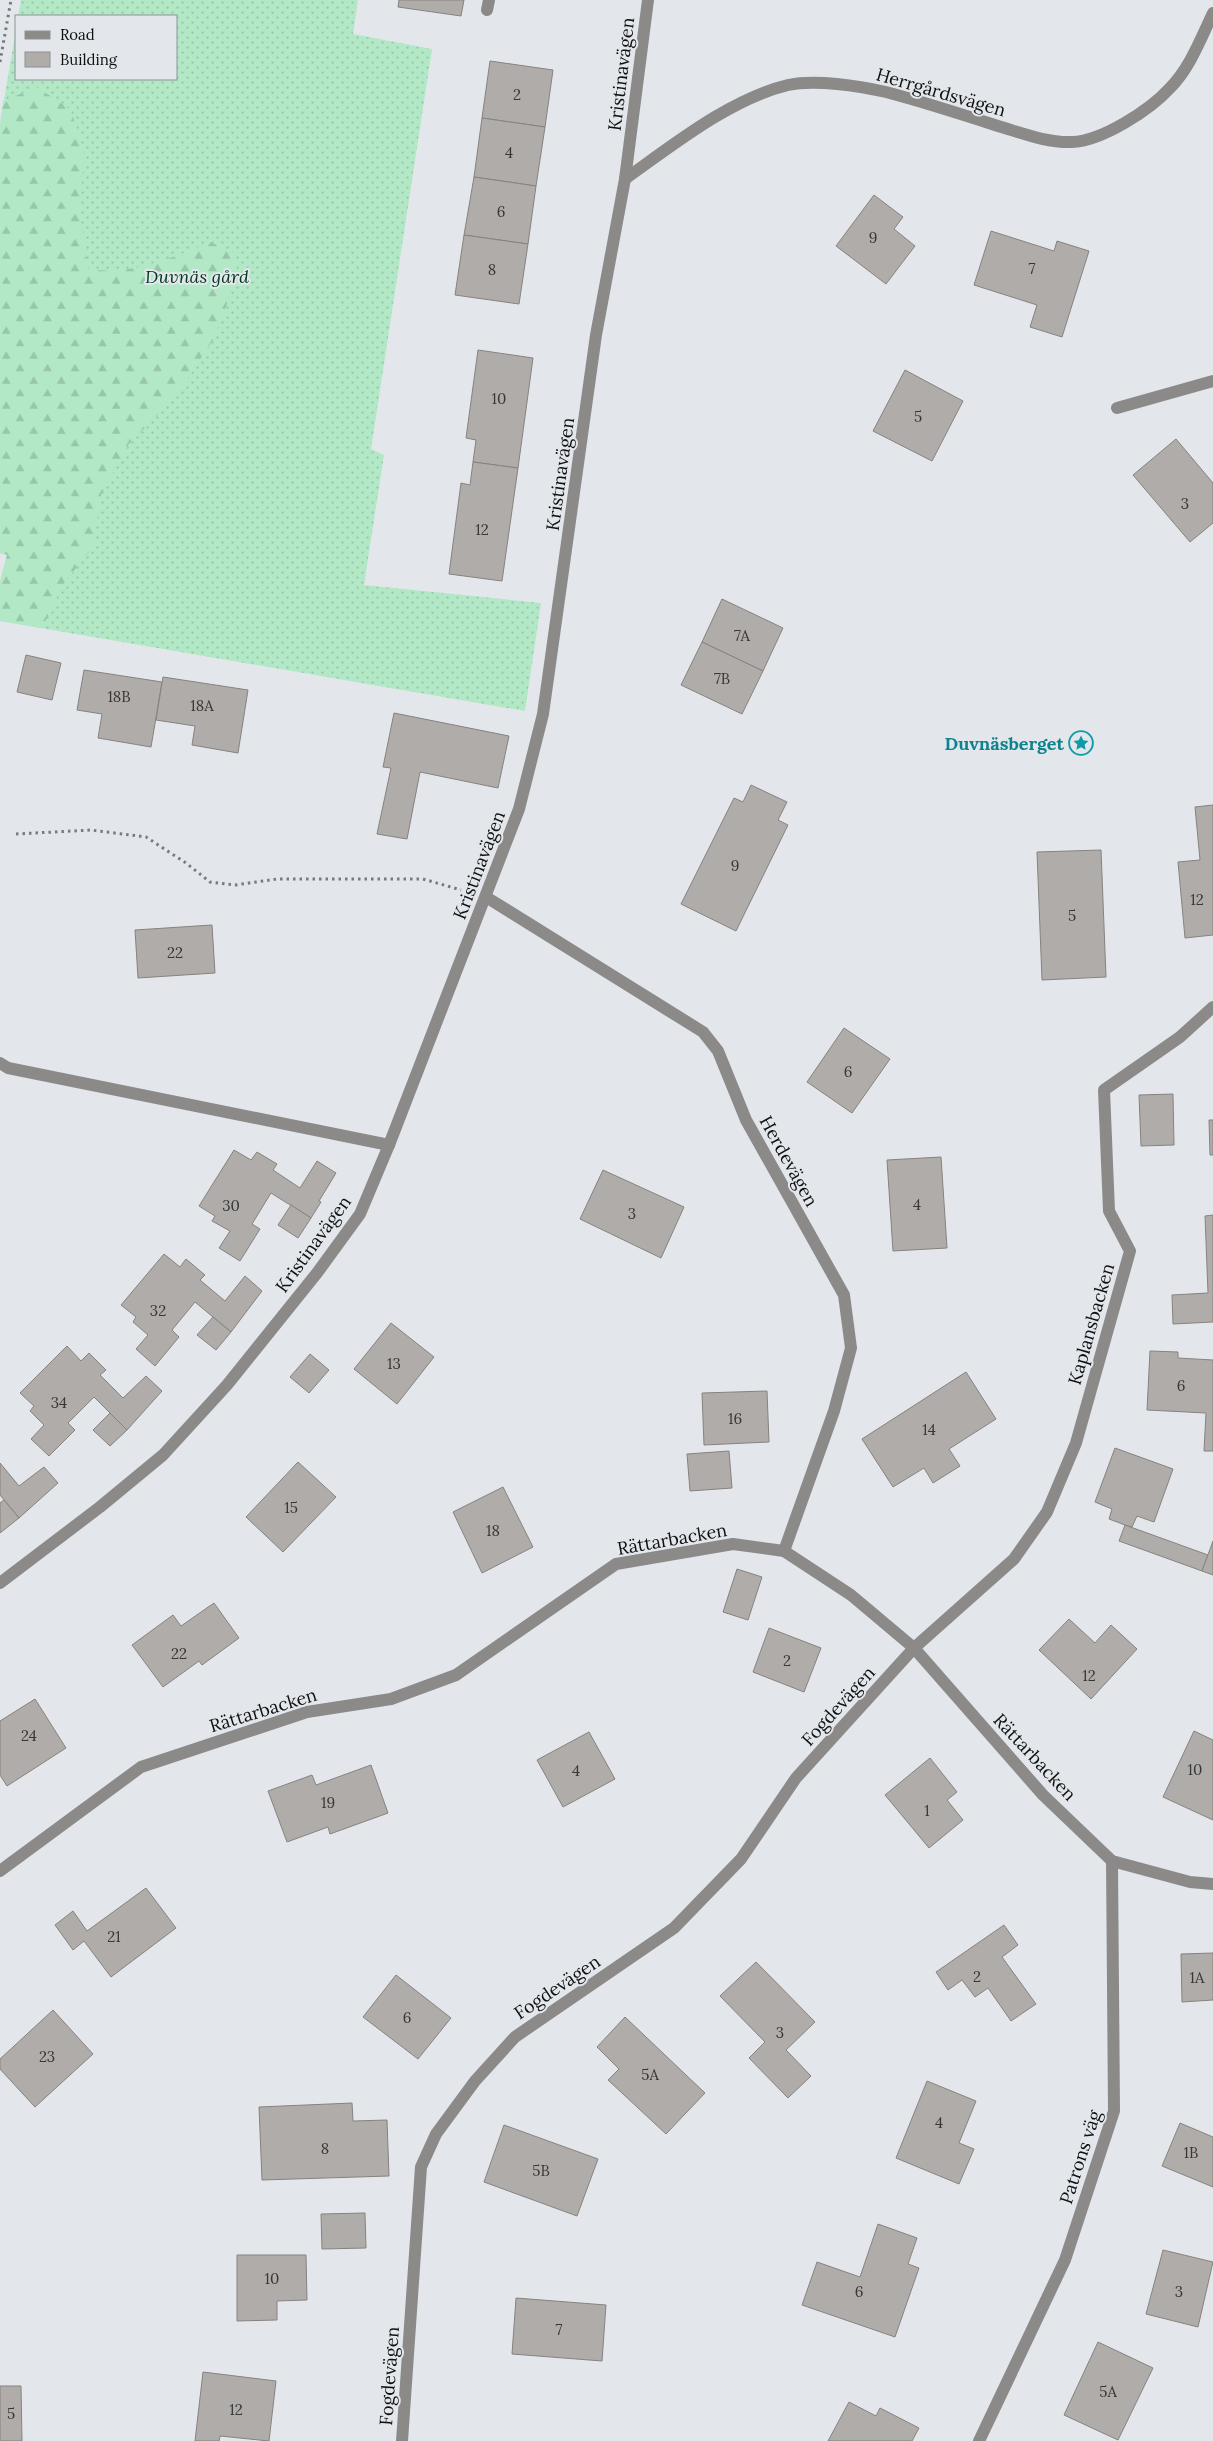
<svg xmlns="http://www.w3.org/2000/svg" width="1213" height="2441" font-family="Lora,serif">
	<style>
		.grass { fill: url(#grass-dots) }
		.forest { fill: url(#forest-firs) }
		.building { fill: #b0aca9; stroke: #878280 }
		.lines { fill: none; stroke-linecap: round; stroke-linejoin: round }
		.path { stroke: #787b7d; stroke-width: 3; stroke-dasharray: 2.5 4; stroke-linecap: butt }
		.minor { stroke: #8c8a89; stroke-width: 12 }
		.labels { text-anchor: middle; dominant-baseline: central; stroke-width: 4; stroke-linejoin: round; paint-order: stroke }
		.number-label { font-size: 15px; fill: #373737 }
		.street-label { font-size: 18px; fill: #0f1011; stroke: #e3e7eb }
		.park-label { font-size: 18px; font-style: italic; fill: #00391f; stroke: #e3e7eb }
		.culture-label { font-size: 18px; font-weight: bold; fill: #0d838f; stroke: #e3e7eb; text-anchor: end }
	</style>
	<defs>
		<pattern id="grass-dots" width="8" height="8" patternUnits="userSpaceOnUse" patternTransform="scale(1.25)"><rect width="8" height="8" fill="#b2e8c6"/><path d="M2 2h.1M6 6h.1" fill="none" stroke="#98c6a9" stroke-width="1.8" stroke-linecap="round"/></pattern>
		<pattern id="forest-firs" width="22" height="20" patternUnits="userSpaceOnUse" patternTransform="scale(1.25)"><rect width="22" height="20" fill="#b2e8c6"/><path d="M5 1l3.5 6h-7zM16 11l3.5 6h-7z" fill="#98c6a9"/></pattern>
	</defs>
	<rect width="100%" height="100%" fill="#e3e7eb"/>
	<polygon class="grass" points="21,0 358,0 353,34 432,49 371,449 384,455 364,585 541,603 525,711 0,621 0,582 7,555 0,553 0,124 16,29 16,79 176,79 176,16 18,16"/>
	<path class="forest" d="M37 87 71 110 84 154 80 212 88 268C126 278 175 257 210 242L236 253 227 304 213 340 176 396 128 445 101 495 93 547 64 583 42 628 0 621V582L7 555 0 553V124L3 101Z"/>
	<g class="building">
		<polygon points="399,0 464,0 461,16 398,7"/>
		<polygon points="490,61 553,70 545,127 482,118"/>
		<polygon points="482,118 545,127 536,186 474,177"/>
		<polygon points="474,177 536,186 528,244 464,235"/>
		<polygon points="874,195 903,217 894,229 915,246 886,284 836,246"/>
		<polygon points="991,231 1054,251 1057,241 1089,251 1062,337 1030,327 1037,305 974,285"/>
		<polygon points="464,235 528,244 519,304 455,295"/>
		<polygon points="478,350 533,358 518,468 473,462 476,440 466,438"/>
		<polygon points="905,370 963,401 932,461 873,431"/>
		<polygon points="1176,439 1213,483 1213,523 1190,542 1133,475"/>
		<polygon points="473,462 518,468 502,581 449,574 461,483 470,485"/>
		<polygon points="722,599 783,628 763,671 702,642"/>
		<polygon points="702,642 763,671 742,714 681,685"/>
		<polygon points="26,655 61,663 52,700 17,692"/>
		<polygon points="84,670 162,682 151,747 98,738 102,714 77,710"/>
		<polygon points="163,677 248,690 238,753 192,745 195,726 156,720"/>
		<polygon points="394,713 509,736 498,788 420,772 407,839 377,834 391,768 383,767"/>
		<polygon points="751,785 787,802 778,820 788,825 736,931 681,904 734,798 743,802"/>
		<polygon points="1213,805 1213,935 1185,938 1178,862 1200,860 1195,807"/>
		<polygon points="1101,850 1106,977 1042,980 1037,852"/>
		<polygon points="212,925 215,973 138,978 135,930"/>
		<polygon points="844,1028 890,1059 852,1113 807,1082"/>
		<polygon points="1173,1094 1174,1145 1141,1146 1139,1095"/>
		<polygon points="1209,1120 1213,1120 1213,1155 1210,1155"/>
		<polygon points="234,1150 251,1160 257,1152 277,1164 273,1170 300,1188 317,1161 336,1173 319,1201 321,1202 311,1218 271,1193 252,1224 260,1229 240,1261 219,1248 230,1231 212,1221 215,1216 199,1206"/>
		<polygon points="941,1157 947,1248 893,1251 887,1160"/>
		<polygon points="603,1170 684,1207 661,1258 580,1219"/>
		<polygon points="291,1205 311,1218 298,1238 278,1225"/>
		<polygon points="1213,1215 1213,1322 1173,1324 1172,1295 1208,1293 1205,1216"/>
		<polygon points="164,1254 180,1267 186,1259 205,1275 200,1280 225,1301 245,1276 262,1291 231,1332 195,1302 172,1330 179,1337 155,1366 136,1349 148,1335 133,1322 136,1317 121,1305"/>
		<polygon points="213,1317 231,1332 216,1350 197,1335"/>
		<polygon points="391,1323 434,1357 397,1404 354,1369"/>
		<polygon points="67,1346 81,1361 89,1353 106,1370 100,1375 123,1398 146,1376 162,1391 127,1430 94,1397 68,1423 75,1430 49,1456 31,1439 44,1425 30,1411 34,1406 20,1393"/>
		<polygon points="1150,1351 1178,1352 1178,1358 1213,1360 1213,1451 1204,1451 1206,1413 1147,1410"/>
		<polygon points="310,1354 329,1370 309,1393 290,1377"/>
		<polygon points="966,1372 996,1419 949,1449 960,1466 933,1483 924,1468 893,1487 862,1439"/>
		<polygon points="767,1391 769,1442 704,1445 702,1393"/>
		<polygon points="110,1413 127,1430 110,1446 93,1430"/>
		<polygon points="1115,1448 1173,1469 1154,1522 1137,1516 1132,1527 1125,1525 1109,1519 1112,1509 1095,1502"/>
		<polygon points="729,1451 732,1488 690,1491 687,1454"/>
		<polygon points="298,1462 336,1497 283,1552 246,1517"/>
		<polygon points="0,1463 19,1486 44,1467 58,1483 19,1518 0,1495"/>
		<polygon points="503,1487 533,1547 482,1573 453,1512"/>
		<polygon points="4,1500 19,1518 0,1533 0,1503"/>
		<polygon points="1125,1525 1208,1555 1202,1571 1119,1541"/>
		<polygon points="1213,1541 1213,1575 1202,1571"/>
		<polygon points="737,1569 762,1577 748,1620 723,1612"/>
		<polygon points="214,1603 239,1638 202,1665 199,1661 163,1687 132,1645 173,1615 181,1626"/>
		<polygon points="1069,1619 1095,1643 1111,1625 1137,1649 1091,1699 1039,1650"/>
		<polygon points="769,1628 821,1648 804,1692 753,1672"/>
		<polygon points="35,1699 66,1748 7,1786 0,1775 0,1721"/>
		<polygon points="1194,1731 1213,1740 1213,1820 1163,1797"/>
		<polygon points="589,1732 615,1779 563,1807 537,1760"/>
		<polygon points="930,1758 957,1792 947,1800 963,1820 929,1848 885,1795"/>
		<polygon points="371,1765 388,1813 330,1834 328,1827 287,1842 268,1791 312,1775 316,1785"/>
		<polygon points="146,1888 176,1928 111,1977 84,1941 73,1950 55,1925 73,1911 87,1931"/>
		<polygon points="1004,1925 1018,1945 1002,1957 1036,2004 1011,2021 988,1988 975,1997 962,1980 948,1990 936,1972"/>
		<polygon points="1213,1953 1213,2000 1182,2002 1181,1954"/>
		<polygon points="756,1962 815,2022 786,2050 811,2076 788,2098 749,2058 765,2042 720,1996"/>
		<polygon points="396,1975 451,2018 418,2059 363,2017"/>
		<polygon points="53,2010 93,2054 35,2107 0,2069 0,2059"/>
		<polygon points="625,2017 705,2093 666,2134 608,2080 619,2069 597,2047"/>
		<polygon points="927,2081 976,2101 959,2143 974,2149 959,2184 896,2158"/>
		<polygon points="352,2103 353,2121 387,2120 389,2176 262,2180 259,2107"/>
		<polygon points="1180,2123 1213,2137 1213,2187 1162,2166"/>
		<polygon points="504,2125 598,2159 577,2216 484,2182"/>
		<polygon points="365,2213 366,2248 322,2249 321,2214"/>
		<polygon points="878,2224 917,2238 908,2264 919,2268 895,2337 802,2305 817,2262 860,2277"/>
		<polygon points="1163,2250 1213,2262 1198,2327 1146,2314"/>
		<polygon points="237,2255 306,2255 307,2300 277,2301 277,2320 237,2321"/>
		<polygon points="516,2298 606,2305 602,2361 512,2354"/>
		<polygon points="1098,2342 1153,2368 1118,2440 1064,2415"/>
		<polygon points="203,2372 276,2381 269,2441 220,2436 219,2441 195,2441"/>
		<polygon points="0,2386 21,2386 22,2441 0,2441"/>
		<polygon points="849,2402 876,2416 880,2408 919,2428 912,2441 828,2441"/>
	</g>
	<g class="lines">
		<g class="path">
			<polyline points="0,62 11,0"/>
			<polyline points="16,834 91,830 146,837 186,863 210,882 235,885 277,879 423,879 461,890"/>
		</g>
		<g class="minor">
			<polyline points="487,10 489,0"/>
			<path d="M625 179C673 145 730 99 788 85 815 79 859 86 886 92 924 102 961 114 998 126 1022 133 1047 143 1072 142 1102 141 1150 110 1170 88 1190 68 1201 38 1213 13"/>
			<polyline points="1117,408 1213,381"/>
			<polyline points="486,897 703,1032 718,1051 746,1120 844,1295 851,1348 834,1411 784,1551"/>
			<polyline points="0,1063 8,1068 389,1145"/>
			<polyline points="0,1583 100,1507 163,1455 227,1385 317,1273 360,1214 389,1145 519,809 543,714 596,335 625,179 648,0"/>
			<polyline points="0,1871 141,1767 307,1712 391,1699 456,1675 616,1564 733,1544 784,1551 851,1595 914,1648 1043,1795 1112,1861 1190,1882 1213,1884"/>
			<polyline points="402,2441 421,2167 436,2134 475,2081 515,2037 674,1928 741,1859 796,1778 914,1648 1014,1559 1047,1512 1076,1443 1130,1251 1109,1211 1104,1090 1180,1037 1213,1007"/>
			<polyline points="979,2441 1065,2260 1114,2111 1112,1861"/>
		</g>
	</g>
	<defs>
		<g id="sight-ring" transform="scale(1.25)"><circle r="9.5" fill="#e3e7eb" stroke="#0f9aa8" stroke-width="1.5"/><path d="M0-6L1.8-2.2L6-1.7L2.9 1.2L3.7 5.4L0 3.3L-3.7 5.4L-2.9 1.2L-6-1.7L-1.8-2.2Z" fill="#0f9aa8"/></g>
	</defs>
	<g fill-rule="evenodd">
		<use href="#sight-ring" x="1081" y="743"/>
	</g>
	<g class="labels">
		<g class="number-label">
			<text x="517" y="94">2</text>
			<text x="509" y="152">4</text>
			<text x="501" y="211">6</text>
			<text x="873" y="237">9</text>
			<text x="1032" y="268">7</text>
			<text x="492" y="269">8</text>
			<text x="499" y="398">10</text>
			<text x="918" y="416">5</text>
			<text x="1185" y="503">3</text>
			<text x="482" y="529">12</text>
			<text x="742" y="635">7A</text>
			<text x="722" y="678">7B</text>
			<text x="119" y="696">18B</text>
			<text x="202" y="705">18A</text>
			<text x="735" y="865">9</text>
			<text x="1197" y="899">12</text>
			<text x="1072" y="915">5</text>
			<text x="175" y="952">22</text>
			<text x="848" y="1071">6</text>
			<text x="917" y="1204">4</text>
			<text x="231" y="1205">30</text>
			<text x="632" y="1213">3</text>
			<text x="158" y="1310">32</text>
			<text x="394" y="1363">13</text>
			<text x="1181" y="1385">6</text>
			<text x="59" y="1402">34</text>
			<text x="735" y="1418">16</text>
			<text x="929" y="1429">14</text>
			<text x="291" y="1507">15</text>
			<text x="493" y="1530">18</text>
			<text x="179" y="1653">22</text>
			<text x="787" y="1660">2</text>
			<text x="1089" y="1675">12</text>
			<text x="29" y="1735">24</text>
			<text x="1195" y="1769">10</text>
			<text x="576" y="1770">4</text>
			<text x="328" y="1802">19</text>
			<text x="927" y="1810">1</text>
			<text x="114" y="1936">21</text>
			<text x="977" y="1976">2</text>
			<text x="1197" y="1977">1A</text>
			<text x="407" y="2017">6</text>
			<text x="780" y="2032">3</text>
			<text x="47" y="2056">23</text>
			<text x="650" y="2074">5A</text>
			<text x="939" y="2122">4</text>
			<text x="325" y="2148">8</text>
			<text x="1191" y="2152">1B</text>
			<text x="541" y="2170">5B</text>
			<text x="272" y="2278">10</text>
			<text x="859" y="2291">6</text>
			<text x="1179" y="2291">3</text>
			<text x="559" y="2329">7</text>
			<text x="1108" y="2391">5A</text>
			<text x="236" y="2409">12</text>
			<text x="11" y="2413">5</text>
		</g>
		<g class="street-label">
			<text transform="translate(621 74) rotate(-83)">Kristinavägen</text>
			<text transform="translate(941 92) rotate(16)">Herrgårdsvägen</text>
			<text transform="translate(560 474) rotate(-82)">Kristinavägen</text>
			<text transform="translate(479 865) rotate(-69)">Kristinavägen</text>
			<text transform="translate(789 1161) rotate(61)">Herdevägen</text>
			<text transform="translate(313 1244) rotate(-54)">Kristinavägen</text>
			<text transform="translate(1091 1324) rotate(-74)">Kaplansbacken</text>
			<text transform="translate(672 1539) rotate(-10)">Rättarbacken</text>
			<text transform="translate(838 1706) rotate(-48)">Fogdevägen</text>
			<text transform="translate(263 1710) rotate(-17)">Rättarbacken</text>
			<text transform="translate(1035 1757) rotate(47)">Rättarbacken</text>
			<text transform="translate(557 1987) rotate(-34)">Fogdevägen</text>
			<text transform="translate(1080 2157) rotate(-72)">Patrons väg</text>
			<text transform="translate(389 2376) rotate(-86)">Fogdevägen</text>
		</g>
		<g class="park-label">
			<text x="197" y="276">Duvnäs gård</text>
		</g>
		<g class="culture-label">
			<text x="1064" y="743">Duvnäsberget</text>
		</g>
	</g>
	<rect x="15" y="15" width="162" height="65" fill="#e3e7eb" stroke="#8e9194"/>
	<rect x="25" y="31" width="25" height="8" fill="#8c8a89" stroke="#8e9194"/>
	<text x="60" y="40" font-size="15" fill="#0f1011">Road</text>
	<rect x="25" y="52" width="25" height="15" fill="#b0aca9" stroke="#8e9194"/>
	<text x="60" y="65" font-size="15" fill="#0f1011">Building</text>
</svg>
